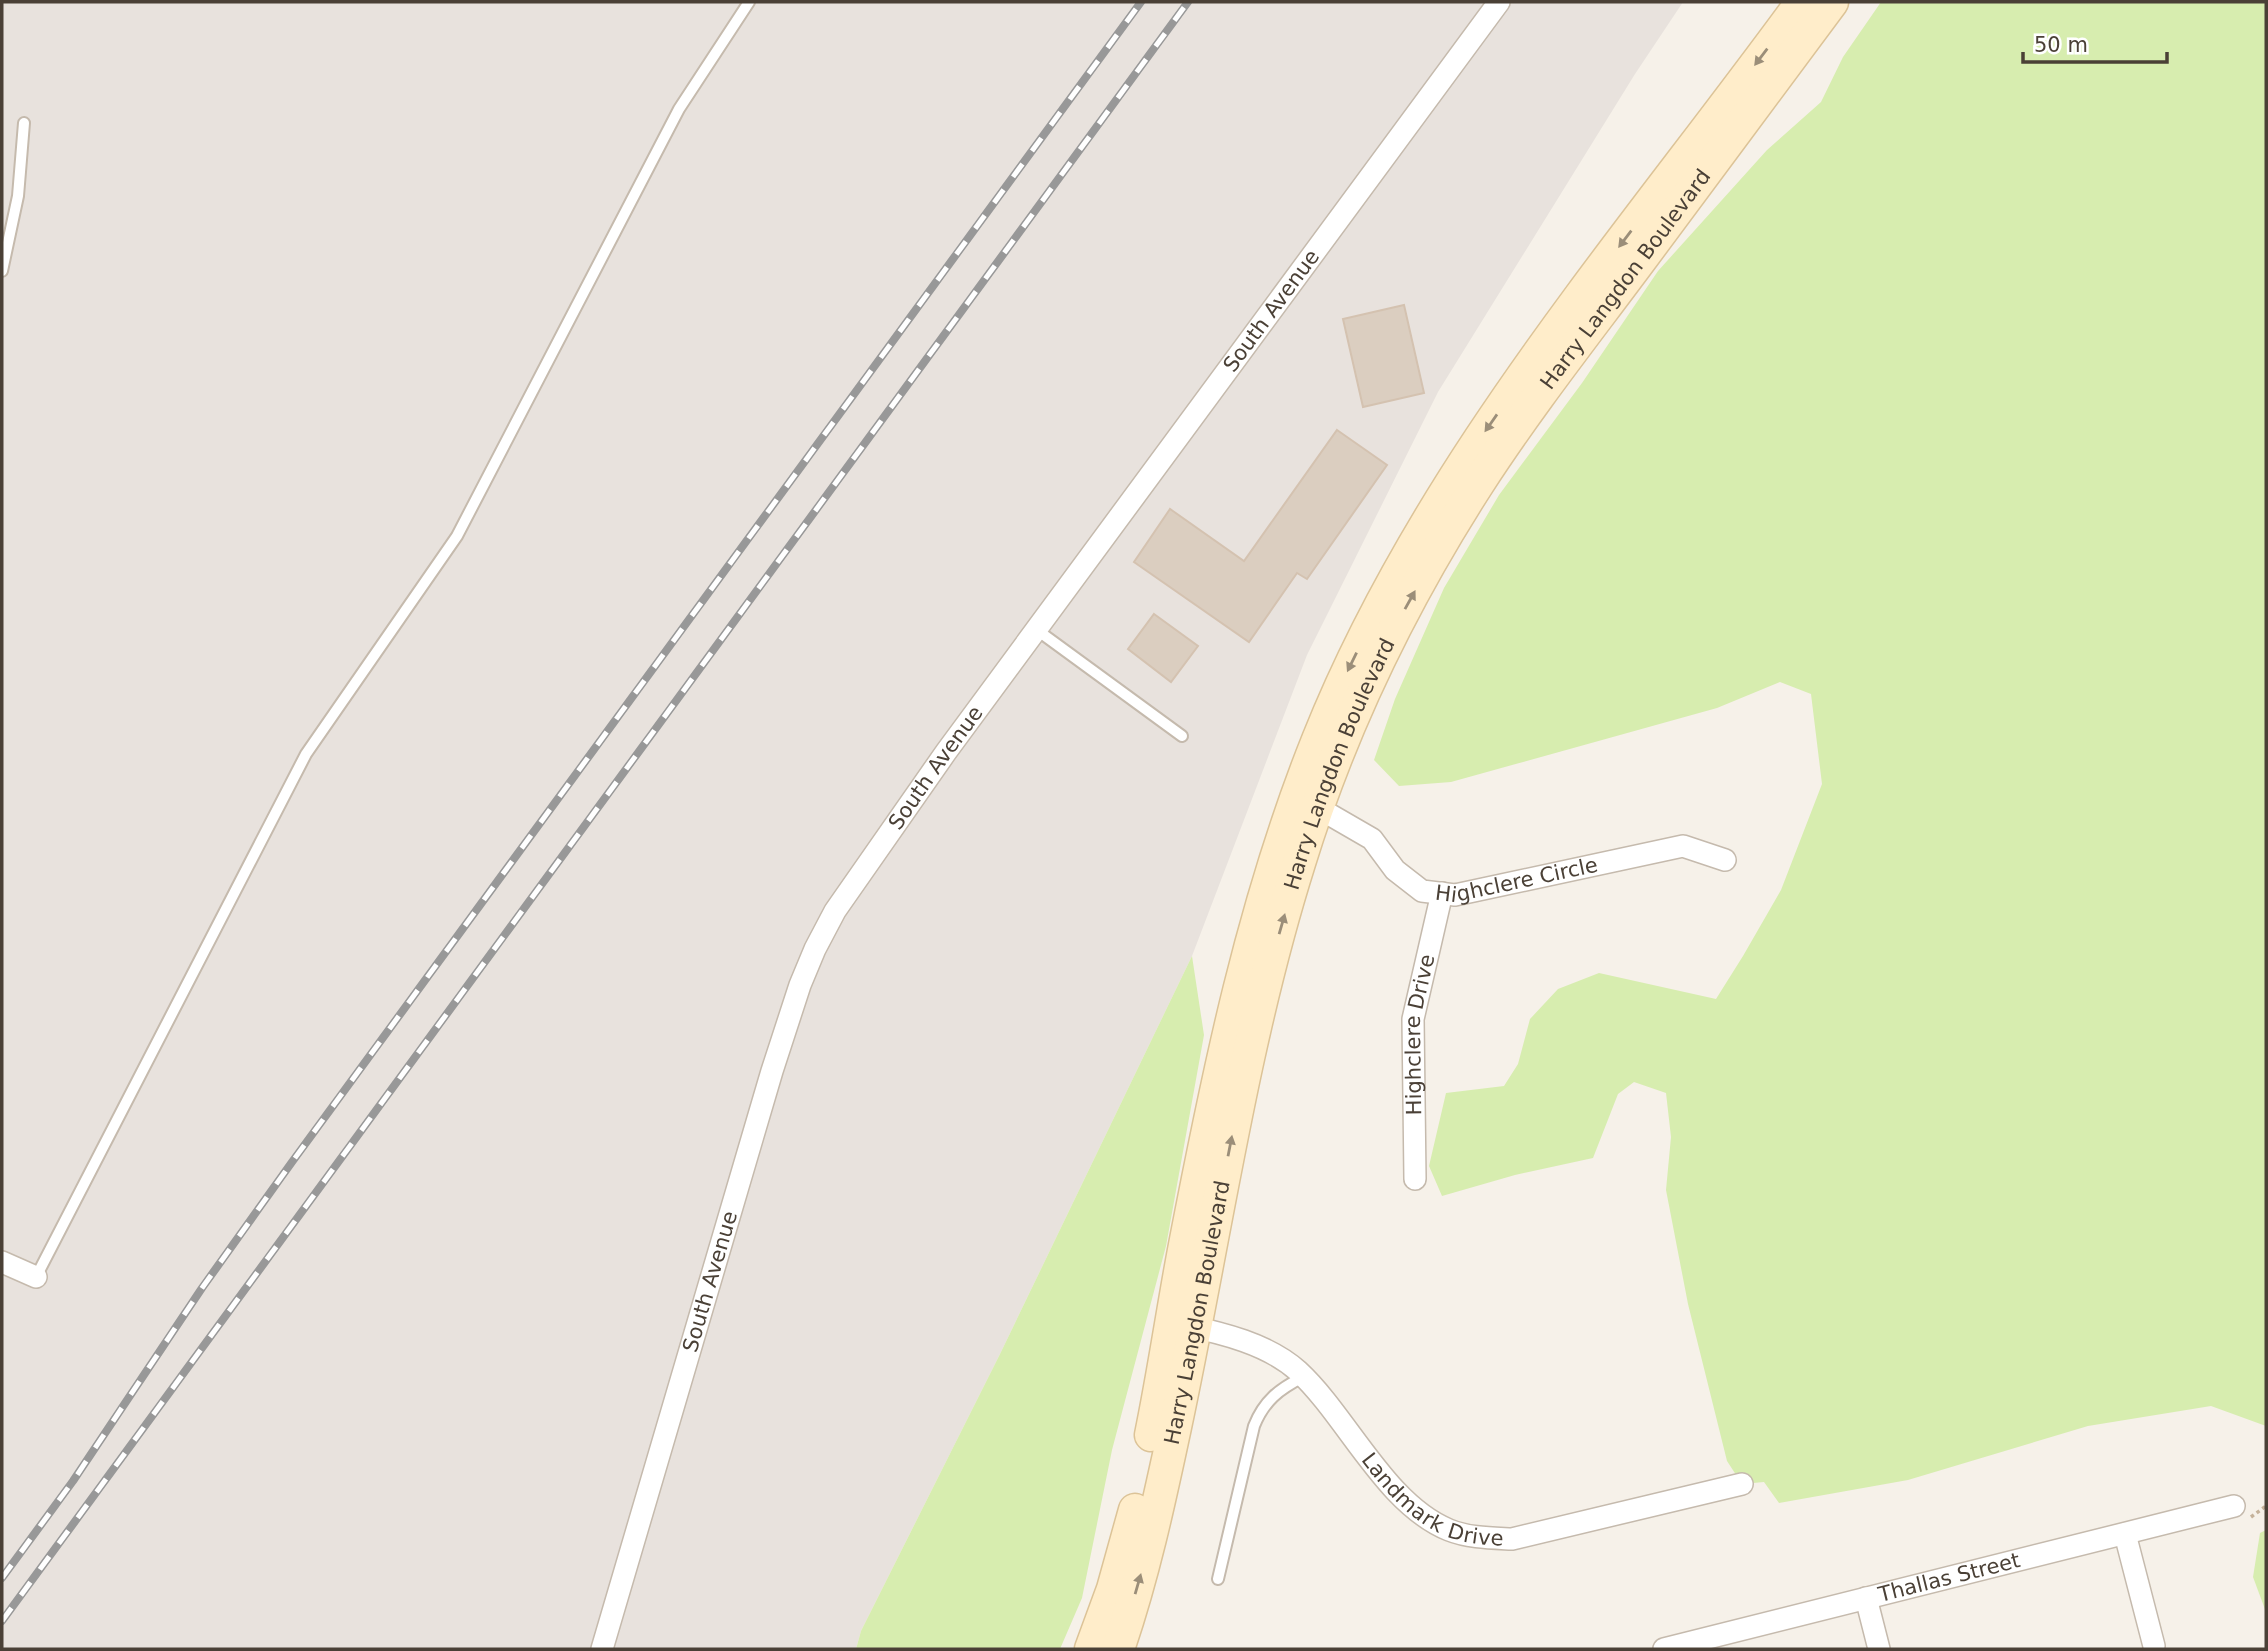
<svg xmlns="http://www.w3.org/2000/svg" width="2268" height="1651" font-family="'DejaVu Sans',sans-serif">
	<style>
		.industrial { fill: #e8e2dd }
		.green { fill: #d7edaf }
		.building { fill: #dbcec0; stroke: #d4c2b0; stroke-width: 2 }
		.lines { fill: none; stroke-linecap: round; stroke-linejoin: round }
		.service-casing { stroke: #c5baad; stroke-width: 14 }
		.minor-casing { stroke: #c5baad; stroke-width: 24 }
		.secondary-casing { stroke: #dcc397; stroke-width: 35 }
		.path { stroke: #c5b29a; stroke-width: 3.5; stroke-dasharray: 3.5 3.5; stroke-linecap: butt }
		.service { stroke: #fff; stroke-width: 10 }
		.minor { stroke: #fff; stroke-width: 21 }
		.secondary { stroke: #ffedca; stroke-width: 32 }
		.rail-casing { stroke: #989898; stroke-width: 8 }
		.rail { stroke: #fff; stroke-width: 5; stroke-dasharray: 16; stroke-linecap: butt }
		.oneway { fill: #9b8e79 }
		.labels { text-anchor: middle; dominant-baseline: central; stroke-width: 7; stroke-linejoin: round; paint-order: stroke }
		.street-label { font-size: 21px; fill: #4a4036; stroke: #fff }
	</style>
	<rect width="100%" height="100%" fill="#f6f1e9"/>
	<polygon class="industrial" points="2,2 1683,2 1635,74 1438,392 1307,655 1192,956 1000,1354 861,1631 856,1649 2,1649"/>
	<g class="green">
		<polygon points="1881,2 2266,2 2266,1426 2211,1406 2088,1426 1908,1480 1779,1503 1764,1482 1742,1484 1727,1461 1688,1304 1666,1190 1671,1137 1666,1093 1634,1082 1618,1094 1593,1158 1515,1175 1442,1196 1429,1166 1446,1093 1504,1086 1518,1064 1530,1019 1558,989 1599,973 1716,999 1743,956 1781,890 1822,784 1811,694 1780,682 1717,708 1451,782 1399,786 1374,760 1395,699 1444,588 1499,495 1582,383 1658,271 1767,150 1821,102 1843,57"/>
		<polygon points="1192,956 1204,1035 1166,1246 1112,1450 1082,1598 1060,1649 856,1649 861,1631 1000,1354"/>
		<polygon points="2266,1530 2266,1612 2253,1577 2260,1533"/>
	</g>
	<g class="building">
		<polygon points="1404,305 1424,393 1363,407 1343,319"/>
		<polygon points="1337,430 1387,465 1307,579 1297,573 1249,642 1134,562 1170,509 1244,561"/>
		<polygon points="1154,614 1198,646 1171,682 1128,649"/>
	</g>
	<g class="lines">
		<g class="service-casing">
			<g id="service">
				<polyline points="2,271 18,196 24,123"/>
				<polyline points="1037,630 1182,736"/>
				<polyline points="36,1277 306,754 457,536 679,109 749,2"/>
				<path d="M1218 1579 1254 1426C1264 1401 1279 1389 1303 1377"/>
			</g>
		</g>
		<g class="minor-casing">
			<g id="minor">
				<path id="s1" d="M1308 802 1372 839 1395 870 1422 891 1455 895 1683 846 1725 860"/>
				<path id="s2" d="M1415 1179 1413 1019 1442 893"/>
				<polyline points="2,1262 36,1277"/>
				<path id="s3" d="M1184 1325C1222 1333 1268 1344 1298 1371 1347 1416 1385 1504 1449 1530 1469 1538 1491 1538 1512 1539L1742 1484"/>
				<polyline points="2125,1534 2154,1646"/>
				<polyline points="1866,1598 1879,1649"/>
				<path id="s4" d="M602 1649 772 1071 800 985 815 949 835 911 946 752 1499 2"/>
				<path id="s5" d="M1664 1649 2234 1506"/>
			</g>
		</g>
		<g class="secondary-casing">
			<g id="secondary">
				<path d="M1151 1435C1164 1372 1173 1308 1185 1245 1218 1074 1253 902 1318 740 1427 466 1630 238 1802 2"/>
				<polyline points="1091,1649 1113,1589 1135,1510"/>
				<path id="s6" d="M1118 1649C1143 1576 1159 1502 1175 1427 1215 1239 1241 1047 1299 863 1340 729 1403 600 1479 482 1529 405 1586 333 1641 259 1705 174 1768 87 1832 2"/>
			</g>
		</g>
		<polyline class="path" points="2251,1517 2266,1506"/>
		<use href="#service" class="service"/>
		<use href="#minor" class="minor"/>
		<use href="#secondary" class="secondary"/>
		<g class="rail-casing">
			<g id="rail">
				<polyline points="2,1578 73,1481 202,1288 292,1162 1141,2"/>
				<polyline points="2,1621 1188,2"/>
			</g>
		</g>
		<use href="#rail" class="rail"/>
	</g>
	<defs><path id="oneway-solid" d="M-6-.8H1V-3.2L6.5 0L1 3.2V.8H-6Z" transform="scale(1.75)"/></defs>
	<g class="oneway">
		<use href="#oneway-solid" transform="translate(1761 57) rotate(127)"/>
		<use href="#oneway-solid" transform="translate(1625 239) rotate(127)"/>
		<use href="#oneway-solid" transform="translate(1491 423) rotate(125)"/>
		<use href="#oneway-solid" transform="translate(1410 600) rotate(-61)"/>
		<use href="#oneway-solid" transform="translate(1352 662) rotate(116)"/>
		<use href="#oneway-solid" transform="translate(1282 924) rotate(-74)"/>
		<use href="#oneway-solid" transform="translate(1230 1146) rotate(-79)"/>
		<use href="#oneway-solid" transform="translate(1138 1584) rotate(-74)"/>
	</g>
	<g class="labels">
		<g class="street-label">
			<text stroke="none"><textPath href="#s6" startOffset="1480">Harry Langdon Boulevard</textPath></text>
			<text stroke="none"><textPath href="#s4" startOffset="1517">South Avenue</textPath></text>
			<text stroke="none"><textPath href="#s6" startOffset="914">Harry Langdon Boulevard</textPath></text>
			<text stroke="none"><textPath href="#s4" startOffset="950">South Avenue</textPath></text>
			<text stroke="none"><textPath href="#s1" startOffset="243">Highclere Circle</textPath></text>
			<text stroke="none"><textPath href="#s2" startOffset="145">Highclere Drive</textPath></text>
			<text stroke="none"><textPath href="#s4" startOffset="383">South Avenue</textPath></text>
			<text stroke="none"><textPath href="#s6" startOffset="346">Harry Langdon Boulevard</textPath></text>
			<text stroke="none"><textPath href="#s3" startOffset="317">Landmark Drive</textPath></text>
			<text stroke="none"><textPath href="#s5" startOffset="294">Thallas Street</textPath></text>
		</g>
	</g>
	<rect width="2268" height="1651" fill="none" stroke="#4a4036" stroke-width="7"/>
	<path d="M2023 52v10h144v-10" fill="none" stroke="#4a4036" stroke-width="3.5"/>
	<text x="2034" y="52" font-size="21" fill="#4a4036" stroke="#ffffff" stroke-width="5" paint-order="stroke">50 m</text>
</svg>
